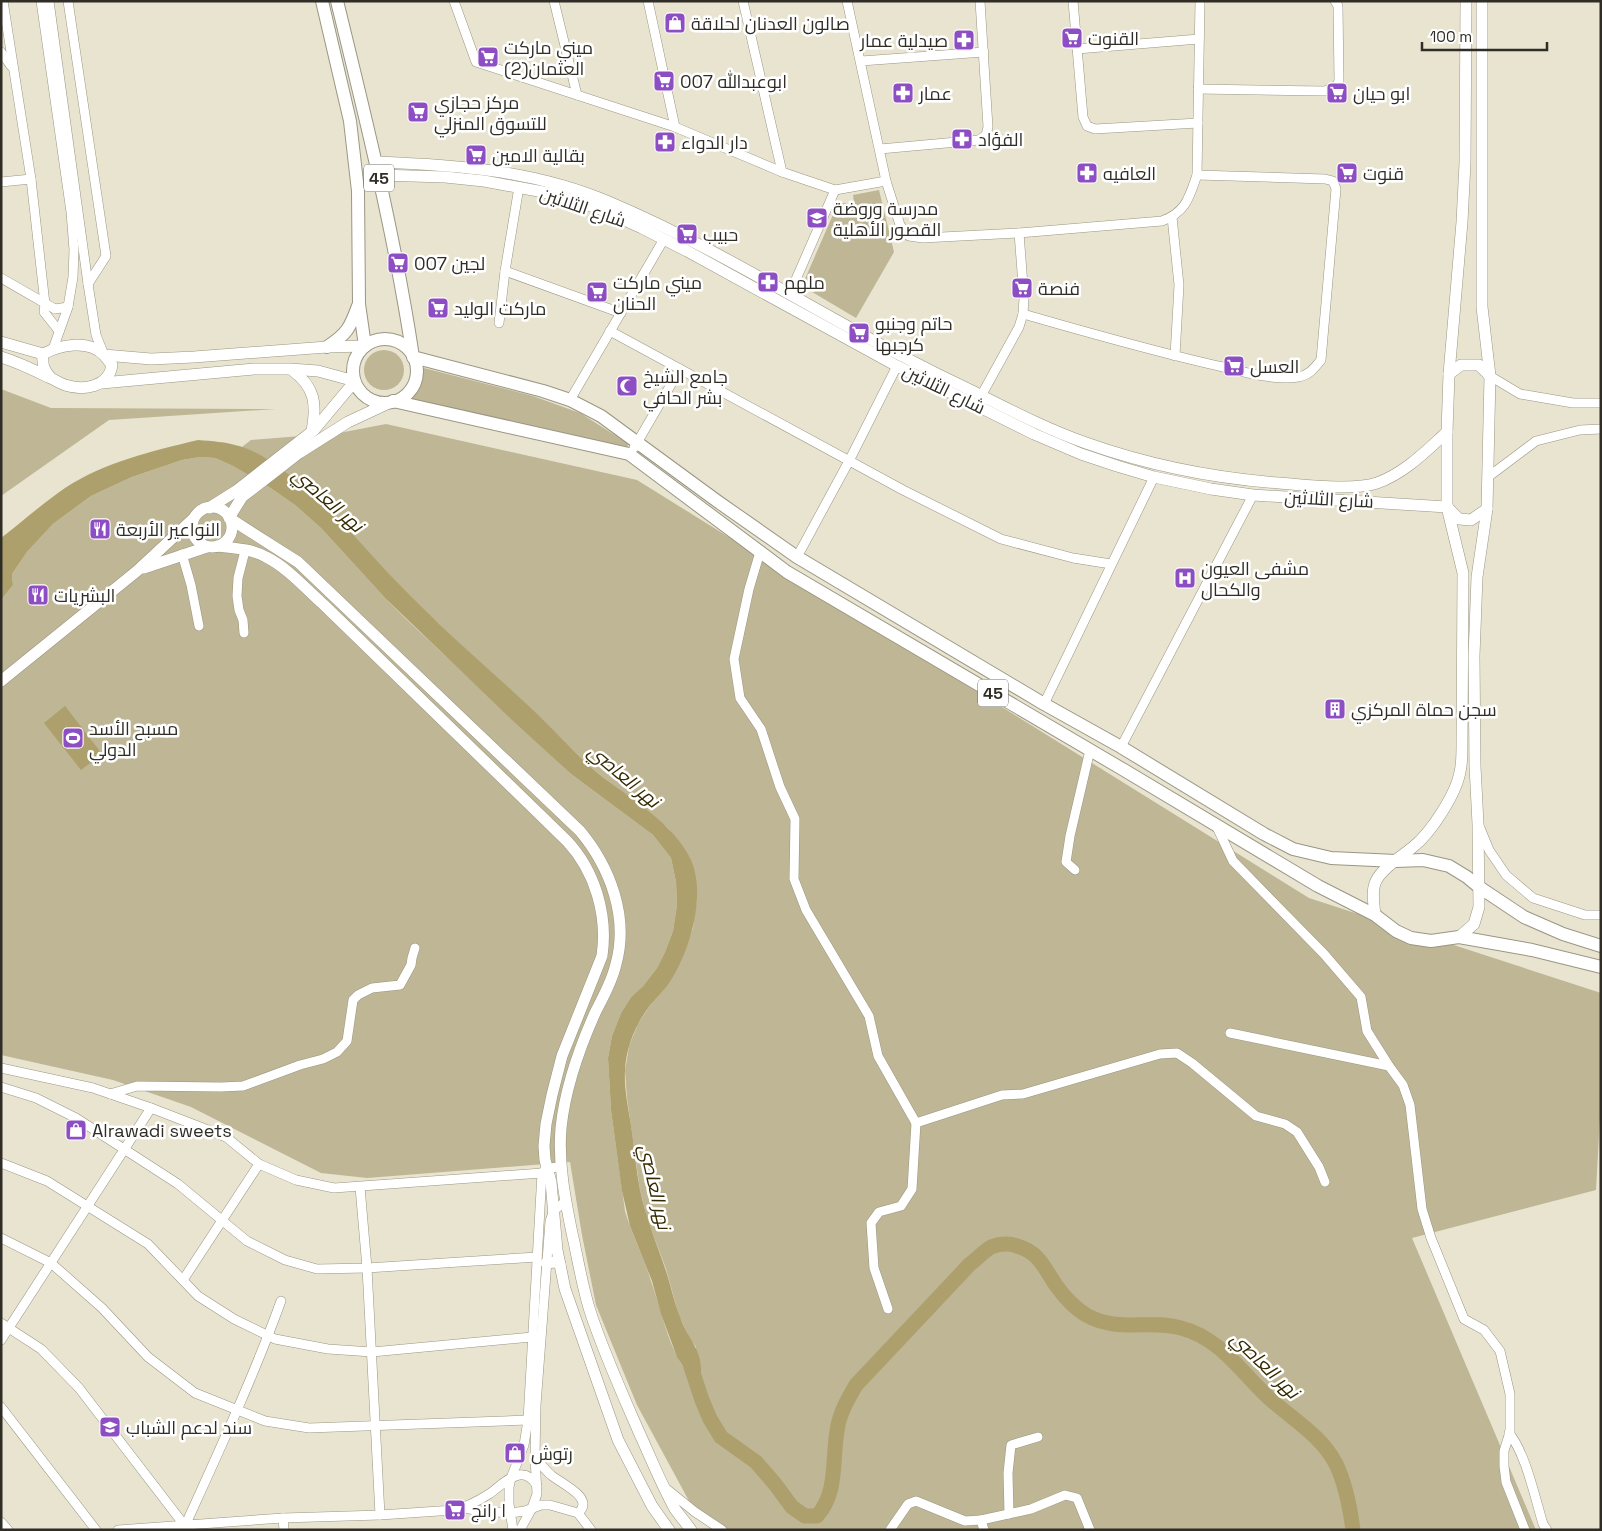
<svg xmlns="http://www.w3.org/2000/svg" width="1602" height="1531" font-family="'Space Grotesk',Cairo,sans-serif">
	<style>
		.green { fill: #beb694 }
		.water { fill: #ada06d }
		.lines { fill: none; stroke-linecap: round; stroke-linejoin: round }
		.river { stroke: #ada06d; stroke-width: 15 }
		.minor-casing { stroke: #9a9683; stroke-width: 10 }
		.major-casing { stroke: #9a9683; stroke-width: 12 }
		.highway-casing { stroke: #9a9683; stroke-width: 14 }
		.minor { stroke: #fff; stroke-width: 9 }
		.major { stroke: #fff; stroke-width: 11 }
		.highway { stroke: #fff; stroke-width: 12 }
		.labels { text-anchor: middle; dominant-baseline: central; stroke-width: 5; stroke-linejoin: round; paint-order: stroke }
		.shield { fill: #fff; stroke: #6d6c67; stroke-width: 1 }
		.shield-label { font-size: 16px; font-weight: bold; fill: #2f2d26 }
		.poi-label { font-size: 18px; fill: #2f2d26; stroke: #fff; text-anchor: start }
		.street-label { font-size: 18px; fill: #2f2d26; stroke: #fff }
		.water-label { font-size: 19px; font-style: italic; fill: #342a00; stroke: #fff }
	</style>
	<rect width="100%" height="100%" fill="#e8e4d0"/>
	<g class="green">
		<polygon points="879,190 894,252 856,318 802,286 838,203 854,203 853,195"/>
		<circle cx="384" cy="370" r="20"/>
		<path d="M420 367 533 396 580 413 629 444 627 447 405 398C414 388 419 380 420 367Z"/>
		<polygon points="1,389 51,408 276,409 109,420 1,496"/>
		<path d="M386 424 637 480 1309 898 1601 993V1098L1596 1190 1412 1238 1536 1530H729L695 1512 637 1405 596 1305 582 1235 570 1162 367 1178 321 1173 191 1107 113 1080 1 1055V600L13 585 12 574 27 552 53 524 91 496 132 477 182 460 200 457 215 458 233 466 269 487 295 505 322 529 385 598 406 619 571 774 653 835 671 858 676 882 677 905 673 931 665 952 657 968 643 986 631 997 621 1013 612 1036 608 1058 611 1110 625 1211C632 1235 644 1257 651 1281 662 1312 668 1347 688 1374L696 1347 690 1339 679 1316 666 1269 647 1218 640 1190 627 1098 625 1071 629 1046 638 1024 684 953 693 928 697 899 690 859 679 842 668 828 598 773 564 742 536 714 424 610 379 564 261 456 242 447 251 440 339 433Z"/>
	</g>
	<g class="water">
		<path d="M198 440C212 441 226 442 239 446 261 452 283 470 301 484 337 513 365 550 398 583 441 628 488 668 534 711 556 732 576 755 599 774 629 798 674 823 691 860 707 897 689 955 667 986 662 992 656 998 651 1004 636 1024 626 1046 625 1071 624 1088 628 1107 631 1125 634 1146 636 1169 640 1190 646 1218 657 1244 666 1271 671 1286 674 1302 680 1317 687 1338 702 1349 701 1372L696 1378 688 1374 677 1357 661 1314 652 1281 630 1226 622 1191 611 1110 608 1058 612 1036 621 1013 631 997 643 986 657 968 665 952 673 931 677 905 676 882 671 858 653 835 571 774 511 719 385 598 322 529 295 505 269 487 233 466 215 458 200 457 182 460 132 477 91 496 53 524 27 552 12 574 13 585 1 600V538C22 522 43 503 65 488 105 462 152 451 198 440Z"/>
		<polygon points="65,706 102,754 81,770 44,723"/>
	</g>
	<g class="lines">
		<path class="river" d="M689 1361 702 1400 710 1419 721 1437 756 1462 775 1484 792 1507 805 1516H817C838 1493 832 1459 837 1431 839 1414 848 1399 856 1385L970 1264C977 1259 984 1251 991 1247 999 1244 1009 1243 1017 1246 1041 1253 1044 1269 1058 1288 1065 1298 1077 1310 1088 1316 1120 1333 1150 1319 1181 1328 1220 1338 1241 1372 1269 1398 1292 1419 1321 1435 1336 1464 1346 1485 1350 1507 1353 1530"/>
		<g class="minor-casing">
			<g id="minor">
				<polyline points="3,1 31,179 45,304 44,312 59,331"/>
				<polyline points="41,1 71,212 74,250 73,277 68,307 53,349"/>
				<polyline points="49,1 88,284 96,335 104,355"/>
				<polyline points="68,1 106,256 88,284"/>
				<polyline points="454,1 476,62 675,127 782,172 835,190 886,181"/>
				<polyline points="554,1 577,95"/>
				<polyline points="648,1 675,127"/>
				<polyline points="743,1 782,172"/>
				<path d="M847 1 886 181 900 225 909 236 923 238 1019 233 1162 221C1186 212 1189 198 1197 175L1200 1"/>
				<polyline points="1073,1 1083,117 1087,126 1095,129 1198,123"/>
				<polyline points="1077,49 1199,39"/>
				<polyline points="1,52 11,66"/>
				<polyline points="861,61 984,52"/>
				<polyline points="1198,89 1324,91 1335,89 1339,81 1338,6 1335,1"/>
				<polyline points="880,149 979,140 986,135 988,127 980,1"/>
				<polyline points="1,182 31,179"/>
				<polyline points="1172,217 1179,285 1175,356"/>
				<polyline points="505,271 621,313"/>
				<polyline points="1,278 55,309 68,307"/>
				<polyline points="790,293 835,190"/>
				<path d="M1023 314C1090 333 1155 352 1223 367 1244 372 1276 381 1298 377 1310 375 1314 368 1321 360L1336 189 1333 181 1325 179 1197 175"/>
				<polyline points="499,323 505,271 519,187"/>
				<polyline points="610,331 903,490 1001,539 1073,558 1111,564"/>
				<polyline points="1490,376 1520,394 1573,403 1601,403"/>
				<polyline points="981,396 1019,327 1023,314 1024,298 1019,233"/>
				<polyline points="570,400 664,239"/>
				<polyline points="634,448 680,369"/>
				<polyline points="1488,477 1536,441 1580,430 1601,429"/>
				<polyline points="760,552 749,589 734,659 740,698 761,729 780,787 795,819 794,879 806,910 869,1016 878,1056 916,1123"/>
				<polyline points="182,554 191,585 199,626"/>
				<polyline points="797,557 849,461 897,366"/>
				<polyline points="244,633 243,620 239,610 237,596 238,578 245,551"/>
				<polyline points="1044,704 1154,477"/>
				<polyline points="1121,747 1253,495"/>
				<polyline points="1216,825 1233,861 1324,954 1361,997 1367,1031 1389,1066 1403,1085 1410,1105 1422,1209 1431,1238 1464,1319 1484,1330 1500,1351 1510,1394 1510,1432 1504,1451 1504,1466 1506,1482 1525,1530"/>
				<polyline points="1480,828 1489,850 1506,875 1533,898 1585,915 1601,915"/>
				<polyline points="1075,870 1066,862 1070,836 1090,750"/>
				<polyline points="1230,1033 1389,1066"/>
				<polyline points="1,1068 93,1088 151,1108 226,1137 259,1164 296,1180 334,1188 542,1173"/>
				<polyline points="1,1087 36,1098 76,1118 178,1184 247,1241 285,1260 317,1269 367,1268 537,1257"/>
				<polyline points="110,1094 137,1086 221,1087 243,1086 300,1065 323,1059 337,1052 347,1041 353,1000 358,995 372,988 400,985 411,965 412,958 415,948"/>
				<polyline points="1,1163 47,1181 148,1244 198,1296 234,1319 275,1339 328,1349 372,1352 532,1337"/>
				<polyline points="360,1187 367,1268 380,1515"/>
				<polyline points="1,1238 51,1263 102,1308 148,1357 195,1393 265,1421 309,1428 528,1420"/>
				<polyline points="183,1280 259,1164"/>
				<polyline points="888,1309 874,1268 871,1223 879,1212 901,1206 912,1189 916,1123 1002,1095 1023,1094 1160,1054 1177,1053 1192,1063 1256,1116 1285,1124 1297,1132 1319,1167 1325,1182"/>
				<path d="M1 1323 41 1349 79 1388 185 1526C219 1451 253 1378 281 1301"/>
				<polyline points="1,1340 151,1108"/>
				<polyline points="1,1407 96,1530"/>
				<path d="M1509 1433C1526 1454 1535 1498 1543 1524L1547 1530"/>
				<path d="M535 1457C540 1463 545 1470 551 1475 560 1483 596 1498 578 1513"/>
				<polyline points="664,1487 695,1512 722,1530"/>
				<polyline points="464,1508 481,1511 510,1513 525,1511 541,1505 550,1505 578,1513 591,1530"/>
				<polyline points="1009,1514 1008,1473 1011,1445 1038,1437"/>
				<polyline points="283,1518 284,1530"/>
				<polyline points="981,1520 1031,1509 1065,1495 1077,1498 1090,1530"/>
				<polyline points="1,1522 8,1530"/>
				<path d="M118 1530 283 1518 380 1515 454 1510C467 1507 478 1501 489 1494 498 1488 508 1477 519 1475 527 1474 533 1479 537 1486"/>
				<polyline points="513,1530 509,1504 509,1487 511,1478 524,1445 528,1420 542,1173 547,1168 561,1167"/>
				<polyline points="520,1530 532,1508 537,1494 535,1457 536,1405 550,1221 554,1210 565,1202"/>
				<polyline points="890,1530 908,1504 916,1501 965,1521 981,1520 984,1530"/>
			</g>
		</g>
		<g class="major-casing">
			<g id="major">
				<path d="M376 162C456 165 534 170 609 202 711 245 805 305 902 356 925 368 947 379 970 390 1008 409 1046 429 1086 443 1148 465 1213 478 1279 483 1306 485 1353 491 1377 483 1405 473 1426 451 1447 432"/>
				<polyline points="379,175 445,177 484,181 554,194 600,209 642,228 687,251 897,366 1034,434 1081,454 1117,466 1154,477 1211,489 1253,495 1447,507 1459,519 1471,520 1487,509"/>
				<polyline points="1,342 43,354"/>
				<polyline points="104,355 151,359 194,357 327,347 365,346"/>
				<path d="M1 357C17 362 32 369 48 377 54 379 59 383 65 385 84 391 109 387 112 365 109 362 107 358 104 355 88 339 60 345 43 354 42 366 44 370 51 378"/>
				<path d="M292 370C315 387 317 404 312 431"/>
				<polyline points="1449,374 1461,365 1479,365 1490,376"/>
				<polyline points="102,383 254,369 290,369 318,371 355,381 314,430 236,491 209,508"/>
				<path d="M393 401 348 422 299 453 242 497 229 518 298 562 580 831C610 867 629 917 616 964 612 982 603 997 595 1013 579 1049 565 1088 561 1128 558 1164 565 1199 572 1233 578 1259 582 1286 590 1311 603 1351 621 1391 638 1430 650 1456 661 1484 675 1509 680 1516 686 1523 691 1530"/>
				<circle cx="212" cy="527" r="20"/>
				<path d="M217 546C233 548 252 549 266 557 288 568 305 588 323 604L567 841C595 871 608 915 602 956L562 1056 552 1095 546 1124 544 1146 545 1160 551 1182 557 1250 565 1289 618 1440 652 1506 669 1530"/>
				<polyline points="144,568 207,547"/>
				<polyline points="1,681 137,571 193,519"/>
				<path d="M1375 915C1374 904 1371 891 1376 881 1382 868 1402 856 1413 847 1431 833 1456 794 1460 772 1462 764 1462 754 1462 745L1463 573 1447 507V432L1449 374 1462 222 1465 163 1466 1"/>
				<polyline points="1459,937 1474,924 1479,907 1478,824 1475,766 1474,656 1477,577 1487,509 1490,376 1482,307 1482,1"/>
				<polyline points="546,1263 555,1262 560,1264"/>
			</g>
		</g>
		<g class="highway-casing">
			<g id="highway">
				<polyline points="322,1 350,121 358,191 359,304 365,346"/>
				<path d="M337 1C366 119 395 237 413 357L543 391 570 400 601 416 717 501 797 557 1044 704 1121 747 1264 834 1293 849 1331 858 1396 861 1423 860 1449 866 1467 877 1479 887 1524 917 1563 934 1601 946"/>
				<circle cx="385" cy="371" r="32"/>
				<path d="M327 347C347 334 350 328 358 306"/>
				<polyline points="393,401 629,454 787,572 1124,770 1318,886 1375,915 1396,931 1411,938 1431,941 1459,937 1532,950 1601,967"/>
			</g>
		</g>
		<use href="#minor" class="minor"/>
		<use href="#major" class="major"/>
		<use href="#highway" class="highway"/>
	</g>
	<defs>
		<g id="shop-square" transform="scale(1.125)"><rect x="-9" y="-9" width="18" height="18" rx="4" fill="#8d4ec3" stroke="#fff"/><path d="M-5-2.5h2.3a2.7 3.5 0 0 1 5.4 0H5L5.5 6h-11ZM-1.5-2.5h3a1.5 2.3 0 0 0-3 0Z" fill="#fff"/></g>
		<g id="supermarket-square" transform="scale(1.125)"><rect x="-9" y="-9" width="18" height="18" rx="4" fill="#8d4ec3" stroke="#fff"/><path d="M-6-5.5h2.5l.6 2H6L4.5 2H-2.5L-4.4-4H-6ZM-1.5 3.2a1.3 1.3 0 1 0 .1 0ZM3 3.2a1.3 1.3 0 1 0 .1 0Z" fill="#fff"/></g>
		<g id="pharmacy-square" transform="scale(1.125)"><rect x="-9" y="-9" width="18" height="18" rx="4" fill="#8d4ec3" stroke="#fff"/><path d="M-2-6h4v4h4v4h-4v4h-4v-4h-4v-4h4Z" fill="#fff"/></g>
		<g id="school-square" transform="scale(1.125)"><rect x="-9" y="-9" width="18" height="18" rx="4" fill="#8d4ec3" stroke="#fff"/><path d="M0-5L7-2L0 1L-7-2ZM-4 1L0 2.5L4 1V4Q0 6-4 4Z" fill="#fff"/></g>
		<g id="mosque-square" transform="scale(1.125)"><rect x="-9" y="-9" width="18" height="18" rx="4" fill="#8d4ec3" stroke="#fff"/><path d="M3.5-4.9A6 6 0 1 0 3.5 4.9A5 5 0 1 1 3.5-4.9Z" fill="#fff"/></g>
		<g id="restaurant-square" transform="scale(1.125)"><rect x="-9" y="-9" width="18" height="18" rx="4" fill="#8d4ec3" stroke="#fff"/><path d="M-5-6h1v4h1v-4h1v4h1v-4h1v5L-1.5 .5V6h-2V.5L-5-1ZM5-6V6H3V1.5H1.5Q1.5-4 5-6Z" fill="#fff"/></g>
		<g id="hospital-square" transform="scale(1.125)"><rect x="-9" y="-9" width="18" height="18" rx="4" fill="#8d4ec3" stroke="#fff"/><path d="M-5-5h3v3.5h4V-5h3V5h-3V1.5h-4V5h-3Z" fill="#fff"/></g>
		<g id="building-square" transform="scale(1.125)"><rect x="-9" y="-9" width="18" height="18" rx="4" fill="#8d4ec3" stroke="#fff"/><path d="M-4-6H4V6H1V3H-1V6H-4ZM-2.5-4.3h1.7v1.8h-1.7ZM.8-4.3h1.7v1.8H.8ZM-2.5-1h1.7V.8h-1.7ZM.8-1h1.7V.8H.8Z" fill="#fff"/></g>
		<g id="stadium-square" transform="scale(1.125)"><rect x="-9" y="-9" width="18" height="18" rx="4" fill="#8d4ec3" stroke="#fff"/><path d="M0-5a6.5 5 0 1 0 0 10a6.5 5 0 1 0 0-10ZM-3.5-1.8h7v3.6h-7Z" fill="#fff"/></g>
	</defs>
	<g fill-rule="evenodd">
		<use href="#shop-square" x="675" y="23"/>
		<use href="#supermarket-square" x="1072" y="38"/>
		<use href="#pharmacy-square" x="964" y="40"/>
		<use href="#supermarket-square" x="488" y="57"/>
		<use href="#supermarket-square" x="664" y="81"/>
		<use href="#pharmacy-square" x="903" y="93"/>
		<use href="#supermarket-square" x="1337" y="93"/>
		<use href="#supermarket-square" x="418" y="112"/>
		<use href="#pharmacy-square" x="962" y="139"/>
		<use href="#pharmacy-square" x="665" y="142"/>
		<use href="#supermarket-square" x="476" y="155"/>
		<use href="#pharmacy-square" x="1087" y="173"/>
		<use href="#supermarket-square" x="1347" y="173"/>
		<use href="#school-square" x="817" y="218"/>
		<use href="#supermarket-square" x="687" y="234"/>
		<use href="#supermarket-square" x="398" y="263"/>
		<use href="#pharmacy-square" x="768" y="282"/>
		<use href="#supermarket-square" x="1022" y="288"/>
		<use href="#supermarket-square" x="597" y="292"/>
		<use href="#supermarket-square" x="438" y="308"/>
		<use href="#supermarket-square" x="859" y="333"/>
		<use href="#supermarket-square" x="1234" y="366"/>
		<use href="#mosque-square" x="627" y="386"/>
		<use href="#restaurant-square" x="100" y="529"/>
		<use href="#hospital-square" x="1185" y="578"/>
		<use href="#restaurant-square" x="38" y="595"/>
		<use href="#building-square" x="1335" y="709"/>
		<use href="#stadium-square" x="73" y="738"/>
		<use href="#shop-square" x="76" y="1130"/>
		<use href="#school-square" x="110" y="1427"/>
		<use href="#shop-square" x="515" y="1453"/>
		<use href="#supermarket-square" x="455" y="1510"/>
	</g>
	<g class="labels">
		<g class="shield">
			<rect x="364" y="164.5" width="30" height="27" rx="4"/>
			<rect x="978" y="679.5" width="30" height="27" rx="4"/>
		</g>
		<g class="shield-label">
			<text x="379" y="178">45</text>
			<text x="993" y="693">45</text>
		</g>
		<g class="poi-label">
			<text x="691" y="23">صالون العدنان لحلاقة</text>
			<text x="1088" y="38">القنوت</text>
			<text x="948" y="40" text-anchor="end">صيدلية عمار</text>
			<text x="504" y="47">ميني ماركت<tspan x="504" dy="21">العثمان(2)</tspan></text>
			<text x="680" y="81">ابوعبدالله 007</text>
			<text x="919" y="93">عمار</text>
			<text x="1353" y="93">ابو حيان</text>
			<text x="434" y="102">مركز حجازي<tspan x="434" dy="21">للتسوق المنزلي</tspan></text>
			<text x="978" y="139">الفؤاد</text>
			<text x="681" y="142">دار الدواء</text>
			<text x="492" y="155">بقالية الامين</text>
			<text x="1103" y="173">العافيه</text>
			<text x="1363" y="173">قنوت</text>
			<text x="833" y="208">مدرسة وروضة<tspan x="833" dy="21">القصور الأهلية</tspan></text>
			<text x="703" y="234">حبيب</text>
			<text x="414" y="263">لجين 007</text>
			<text x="613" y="282">ميني ماركت<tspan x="613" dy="21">الحنان</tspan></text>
			<text x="784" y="282">ملهم</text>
			<text x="1038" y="288">فنصة</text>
			<text x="454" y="308">ماركت الوليد</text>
			<text x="875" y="323">حاتم وجنبو<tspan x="875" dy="21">كرجبها</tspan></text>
			<text x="1250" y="366">العسل</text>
			<text x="643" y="376">جامع الشيخ<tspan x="643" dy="21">بشر الحافي</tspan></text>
			<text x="116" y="529">النواعير الأربعة</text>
			<text x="1201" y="568">مشفى العيون<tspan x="1201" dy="21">والكحال</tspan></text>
			<text x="54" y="595">البشريات</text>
			<text x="1351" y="709">سجن حماة المركزي</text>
			<text x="89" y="728">مسبح الأسد<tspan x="89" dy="21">الدولي</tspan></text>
			<text x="92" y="1130">Alrawadi sweets</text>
			<text x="126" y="1427">سند لدعم الشباب</text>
			<text x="531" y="1453">رتوش</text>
			<text x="471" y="1510">ا رانج</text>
		</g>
		<g class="street-label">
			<text transform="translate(583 207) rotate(19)">شارع الثلاثين</text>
			<text transform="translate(944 389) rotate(26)">شارع الثلاثين</text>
			<text transform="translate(1329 499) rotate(3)">شارع الثلاثين</text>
		</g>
		<g class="water-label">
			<text transform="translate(328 500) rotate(41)">نهر العاصي</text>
			<text transform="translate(624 776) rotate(40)">نهر العاصي</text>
			<text transform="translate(655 1187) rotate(77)">نهر العاصي</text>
			<text transform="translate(1265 1365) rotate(44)">نهر العاصي</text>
		</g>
	</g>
	<rect width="1602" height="1531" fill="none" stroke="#2f2d26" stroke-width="5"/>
	<path d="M1422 42v8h125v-8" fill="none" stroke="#2f2d26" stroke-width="2.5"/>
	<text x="1430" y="42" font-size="15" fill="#2f2d26" stroke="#ffffff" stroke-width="4" paint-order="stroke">100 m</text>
</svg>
